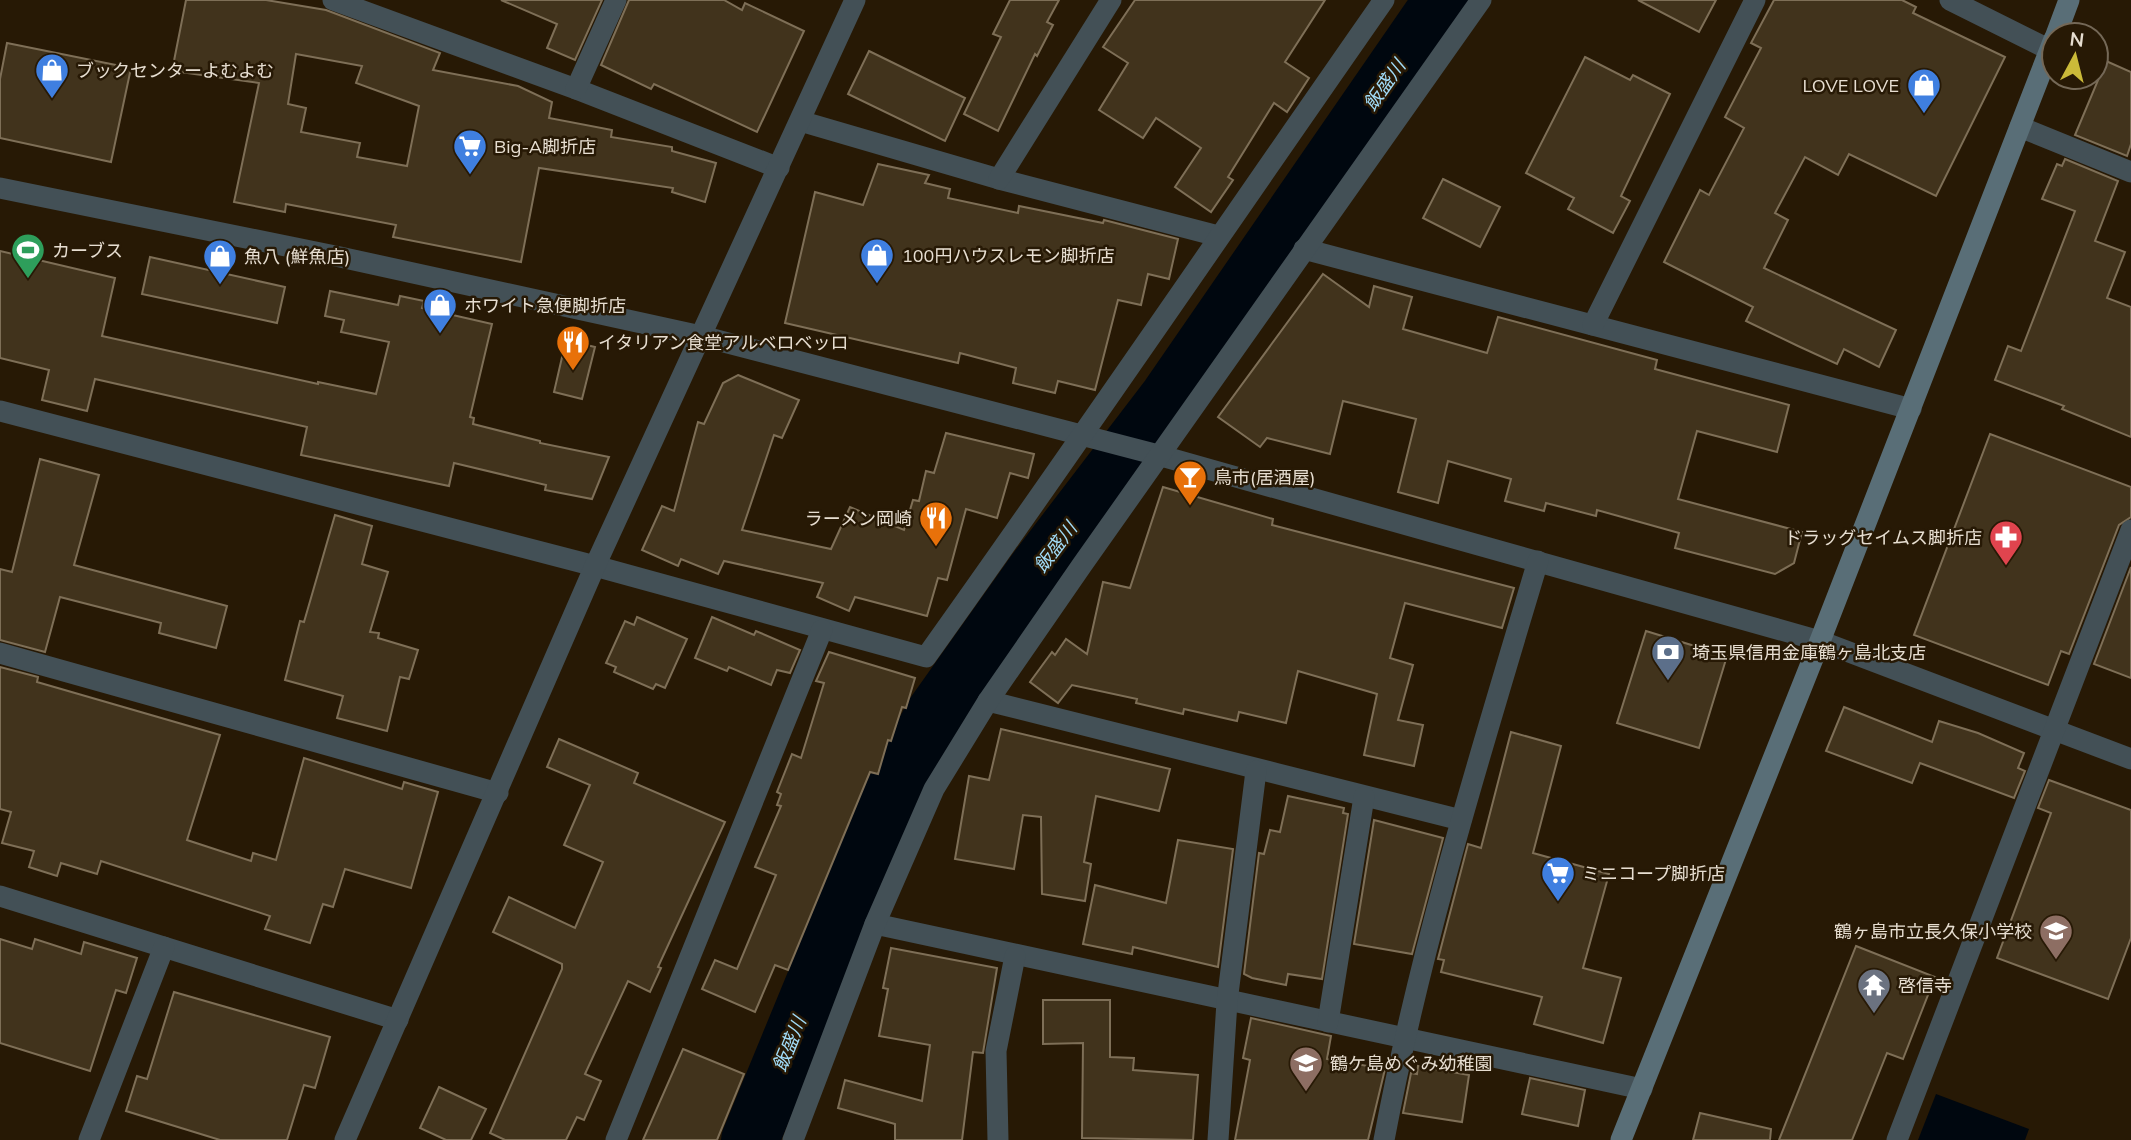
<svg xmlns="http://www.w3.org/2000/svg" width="2131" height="1140" font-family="Mulish,'Noto Sans JP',sans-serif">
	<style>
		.water { fill: #00070f }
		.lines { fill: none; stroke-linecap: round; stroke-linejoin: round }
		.river { stroke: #00070f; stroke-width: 58 }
		.building { fill: #41331c; stroke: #7e6f57; stroke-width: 2; fill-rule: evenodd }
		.street { stroke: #435056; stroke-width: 21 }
		.secondary { stroke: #596e77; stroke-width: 21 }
		.labels { text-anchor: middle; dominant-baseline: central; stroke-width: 5; stroke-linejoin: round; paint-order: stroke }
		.poi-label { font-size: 18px; fill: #e7ded1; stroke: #271905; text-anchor: start }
		.water-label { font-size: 19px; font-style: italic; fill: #a1dbf7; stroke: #271905 }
	</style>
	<rect width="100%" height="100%" fill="#271905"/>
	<polygon class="water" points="1936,1094 2029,1129 2025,1140 1918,1140"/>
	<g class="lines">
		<polyline class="river" points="750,1140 893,793 933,716 1036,571 1169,397 1443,0"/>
	</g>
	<g class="building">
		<path d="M186 0H266L326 10 440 53 433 70 518 86 552 102 549 118 612 130 611 137 672 147V151L716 163 705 202 672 192 673 188 539 168 521 262 393 237 396 225 286 204 285 212 234 202 259 83 172 71ZM296 54 362 66 356 83 419 106 407 166 357 157 360 143 301 132 306 108 288 104Z"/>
		<polygon points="501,0 602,0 575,60 547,48 557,24"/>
		<polygon points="629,0 724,0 742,10 745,3 804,31 757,132 654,84 651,89 601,65"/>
		<polygon points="1010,0 1059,0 1047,22 1053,25 1037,56 1035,54 998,131 964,114 1001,37 993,34"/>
		<polygon points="1135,0 1325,0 1285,62 1309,78 1287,112 1274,103 1228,177 1233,180 1211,212 1175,187 1201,148 1156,118 1143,138 1099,110 1128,63 1103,47"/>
		<polygon points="1638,0 1716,0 1699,32"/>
		<polygon points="1774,0 1902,0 1916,7 1913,13 2005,57 1936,196 1849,154 1838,175 1805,157 1775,213 1788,220 1764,268 1896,330 1879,367 1844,349 1837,364 1798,346 1746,321 1753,307 1664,262 1700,190 1709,195 1744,128 1725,117 1761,48 1751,43"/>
		<polygon points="7,43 131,68 111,162 0,138 0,79"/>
		<polygon points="869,51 965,98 945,141 848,94"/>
		<polygon points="1585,57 1630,80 1633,75 1670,94 1621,196 1630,201 1613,233 1568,209 1574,198 1526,173"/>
		<polygon points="2106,61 2131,72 2131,144 2127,156 2075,135"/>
		<polygon points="2065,159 2118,181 2095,241 2125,252 2107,298 2131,307 2131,437 2062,409 2064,406 1995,380 2008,346 2021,351 2075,211 2042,199 2057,164 2062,166"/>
		<polygon points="878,164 929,175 925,183 950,189 948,198 1018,213 1019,206 1103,223 1104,220 1178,239 1169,279 1148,274 1141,305 1118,300 1095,390 1058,381 1055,393 1013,383 1016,368 960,353 958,363 785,323 815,192 863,205"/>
		<polygon points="1443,179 1500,207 1480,247 1423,218"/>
		<polygon points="0,251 115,278 102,336 318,384 318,382 376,394 389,342 341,332 344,320 325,316 330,291 398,305 400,296 424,301 422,308 492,324 470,417 474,418 473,424 540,441 540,443 609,457 592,499 545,490 546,485 454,463 449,486 301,455 307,427 95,379 87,411 42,400 49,370 0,358"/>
		<polygon points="150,257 285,287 277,323 142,294"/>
		<polygon points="1323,274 1369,307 1374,286 1412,297 1403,329 1487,353 1498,317 1657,360 1655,369 1789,405 1777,452 1697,431 1678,499 1802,532 1794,563 1775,574 1675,548 1679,533 1597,510 1596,516 1546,503 1544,511 1505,501 1511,479 1448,461 1438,503 1398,492 1416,419 1343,401 1330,454 1267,438 1260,447 1218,417"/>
		<polygon points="566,340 595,347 582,399 554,392"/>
		<polygon points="738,375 799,400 782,438 774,435 742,530 831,549 850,507 904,530 913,500 919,501 926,471 934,473 946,433 1034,454 1028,478 1010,473 997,518 966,509 947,580 938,578 927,616 855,597 849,611 817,597 823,583 724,561 718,574 681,559 678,566 642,550 662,506 674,511 698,422 704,424 723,383"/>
		<polygon points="1990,434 2131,487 2131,517 2119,525 2069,654 2061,651 2048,685 1914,635"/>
		<polygon points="40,459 99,475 74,565 227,606 216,648 159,633 161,623 60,597 45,652 0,640 0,569 12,572"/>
		<polygon points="1163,487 1273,519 1272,525 1514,588 1502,628 1405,603 1390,658 1413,665 1398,720 1423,725 1414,766 1364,755 1377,694 1298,671 1286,723 1239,712 1237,721 1184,709 1183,714 1136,703 1137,699 1072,685 1058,703 1030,682 1052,652 1055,655 1066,639 1087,654 1103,582 1130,588"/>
		<polygon points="335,515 372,526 362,564 388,572 370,632 379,633 378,638 418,650 409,679 400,677 387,731 337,718 343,696 285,680 300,621 304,622"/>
		<polygon points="2131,567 2131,678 2094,664"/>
		<polygon points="637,617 687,639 665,688 656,684 653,689 614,672 616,667 606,663 625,621 634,625"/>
		<polygon points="712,617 754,635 756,631 800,650 790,673 777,670 771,685 729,667 727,671 695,658"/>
		<polygon points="1646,631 1727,656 1699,748 1617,723"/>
		<polygon points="829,652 915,678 906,708 902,707 891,741 888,740 878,774 870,772 788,970 775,965 755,1012 702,989 715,960 737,969 776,875 755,867 781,806 777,805 781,794 777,792 792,754 801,758 824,683 816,681"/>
		<polygon points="0,667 38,677 37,682 220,735 187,840 251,861 253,853 276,860 304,758 402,789 404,782 438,792 411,888 345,869 333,907 323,904 310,943 265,929 270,916 101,861 97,874 61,863 57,876 29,867 34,851 2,843 11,812 0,809"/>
		<polygon points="1844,707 1932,742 1939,721 1978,733 2024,753 2018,768 2025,771 2014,798 1920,763 1912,783 1826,751"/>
		<polygon points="1001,729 1170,769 1159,811 1096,796 1084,862 1091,864 1085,901 1042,894 1041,817 1023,815 1014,869 955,859 969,776 989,780"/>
		<polygon points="1511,732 1561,746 1533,853 1609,874 1583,968 1621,978 1603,1043 1534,1024 1542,997 1441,972 1444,960 1438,959 1468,844 1481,848"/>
		<polygon points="559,739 638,773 634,783 725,822 658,967 661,968 650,992 628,981 585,1074 601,1081 584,1120 577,1117 566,1140 505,1140 490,1133 562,969 562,964 493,932 509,897 575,928 603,862 564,845 590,785 547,767"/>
		<polygon points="2049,780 2131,810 2131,938 2108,999 1997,958 2051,813 2038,808"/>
		<polygon points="1288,796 1344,808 1343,813 1348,814 1322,979 1288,974 1286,985 1252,978 1244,974 1259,853 1264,854 1270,830 1280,832"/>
		<polygon points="1374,820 1443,838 1412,954 1354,944"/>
		<polygon points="1178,840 1233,849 1218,967 1133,947 1132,954 1083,944 1095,885 1166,903"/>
		<polygon points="0,939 32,949 35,939 81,954 84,942 137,958 126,993 116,990 90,1071 0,1043"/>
		<polygon points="1856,946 1935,977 1903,1059 1887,1053 1852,1140 1779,1140"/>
		<polygon points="891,948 997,968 983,1053 973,1052 962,1140 895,1140 895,1124 838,1108 845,1080 922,1101 930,1045 879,1036 888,989 883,988"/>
		<polygon points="174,992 330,1037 315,1088 304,1085 287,1140 220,1140 126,1111 137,1076 147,1079"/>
		<polygon points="1043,1000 1110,1000 1110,1057 1134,1058 1133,1070 1198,1075 1193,1140 1082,1138 1083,1043 1043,1044"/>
		<polygon points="1251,1018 1331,1036 1327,1059 1385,1069 1368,1140 1235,1140 1250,1060 1243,1058"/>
		<polygon points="683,1049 744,1074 717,1140 643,1140"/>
		<polygon points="1418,1066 1469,1075 1462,1122 1403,1113 1411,1073 1417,1074"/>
		<polygon points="1530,1078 1585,1090 1578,1126 1522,1114"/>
		<polygon points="439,1087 486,1109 471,1140 446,1140 420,1128"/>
		<polygon points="1700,1113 1771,1129 1770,1140 1693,1140"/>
	</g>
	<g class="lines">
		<g class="street">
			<polyline points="333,0 576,89 779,168"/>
			<polyline points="1950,0 2050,50"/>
			<polyline points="576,89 616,0"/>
			<polyline points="800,121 999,179 1218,236"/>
			<polyline points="2020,127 2131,172"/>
			<polyline points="999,179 1111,0"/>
			<polyline points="0,188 340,257 701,336 1158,455 1820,641 2131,759"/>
			<polyline points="1304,249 1911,409"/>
			<polyline points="1593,325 1755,0"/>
			<path d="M0 411 595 566 926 657C1081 440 1231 219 1384 0"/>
			<polyline points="0,653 498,793"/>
			<polyline points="988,701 1461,820"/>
			<polyline points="0,896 398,1020"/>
			<polyline points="875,924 1642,1089"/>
			<polyline points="1328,1022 1364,797"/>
			<polyline points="89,1140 164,947"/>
			<polyline points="345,1140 595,566 855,0"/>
			<polyline points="616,1140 822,630"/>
			<polyline points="793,1140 875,924 934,789 988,701 1082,565 1481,0"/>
			<polyline points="998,1140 996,1051 1015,956"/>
			<polyline points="1218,1140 1227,1002 1256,771"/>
			<path d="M1384 1140C1421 943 1481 752 1538 561"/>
			<polyline points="1897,1140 2131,530"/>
		</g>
		<g class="secondary">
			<polyline points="2056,35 2069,0"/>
			<polyline points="1621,1140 1820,641 2054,39"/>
		</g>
	</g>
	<defs>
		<g id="shop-pin" transform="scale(1.75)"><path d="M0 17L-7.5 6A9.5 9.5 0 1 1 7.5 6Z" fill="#3f7fe0" stroke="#271905"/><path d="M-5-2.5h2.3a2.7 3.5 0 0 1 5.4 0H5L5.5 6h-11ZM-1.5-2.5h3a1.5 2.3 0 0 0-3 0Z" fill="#fff"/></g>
		<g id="supermarket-pin" transform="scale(1.75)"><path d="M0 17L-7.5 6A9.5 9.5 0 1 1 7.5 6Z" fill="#3f7fe0" stroke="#271905"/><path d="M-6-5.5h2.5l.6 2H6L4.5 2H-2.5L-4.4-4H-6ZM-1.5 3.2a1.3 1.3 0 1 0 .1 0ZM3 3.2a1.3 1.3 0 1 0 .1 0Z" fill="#fff"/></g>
		<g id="stadium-pin" transform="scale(1.75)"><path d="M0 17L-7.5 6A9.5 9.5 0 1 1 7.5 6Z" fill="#2e9e5b" stroke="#271905"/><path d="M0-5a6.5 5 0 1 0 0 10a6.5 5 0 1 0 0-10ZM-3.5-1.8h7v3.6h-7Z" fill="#fff"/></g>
		<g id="restaurant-pin" transform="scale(1.75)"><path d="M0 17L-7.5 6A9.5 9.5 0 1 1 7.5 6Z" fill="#e8710a" stroke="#271905"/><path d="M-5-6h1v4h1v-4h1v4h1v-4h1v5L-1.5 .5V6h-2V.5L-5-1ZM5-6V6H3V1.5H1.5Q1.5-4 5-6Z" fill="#fff"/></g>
		<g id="bar-pin" transform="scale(1.75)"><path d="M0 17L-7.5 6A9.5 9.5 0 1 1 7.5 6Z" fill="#e8710a" stroke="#271905"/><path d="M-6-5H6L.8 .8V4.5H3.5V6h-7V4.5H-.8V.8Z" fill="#fff"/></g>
		<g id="pharmacy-pin" transform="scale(1.75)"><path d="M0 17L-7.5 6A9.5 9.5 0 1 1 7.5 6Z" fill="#e0444e" stroke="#271905"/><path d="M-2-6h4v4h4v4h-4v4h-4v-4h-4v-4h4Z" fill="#fff"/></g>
		<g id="bank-pin" transform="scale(1.75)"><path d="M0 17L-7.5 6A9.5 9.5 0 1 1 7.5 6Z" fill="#5c6f8a" stroke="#271905"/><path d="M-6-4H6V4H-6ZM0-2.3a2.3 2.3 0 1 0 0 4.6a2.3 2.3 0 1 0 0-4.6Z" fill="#fff"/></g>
		<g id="school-pin" transform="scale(1.75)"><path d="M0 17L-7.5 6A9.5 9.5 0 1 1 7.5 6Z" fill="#8d6e63" stroke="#271905"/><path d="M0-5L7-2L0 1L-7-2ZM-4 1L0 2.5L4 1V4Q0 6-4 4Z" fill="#fff"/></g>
		<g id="temple-pin" transform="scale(1.75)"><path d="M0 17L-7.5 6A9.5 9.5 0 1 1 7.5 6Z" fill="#6b7280" stroke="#271905"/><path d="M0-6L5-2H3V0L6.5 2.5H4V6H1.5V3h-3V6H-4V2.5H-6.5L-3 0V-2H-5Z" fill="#fff"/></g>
	</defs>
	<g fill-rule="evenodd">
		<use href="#shop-pin" x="52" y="70"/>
		<use href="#shop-pin" x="1924" y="85"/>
		<use href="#supermarket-pin" x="470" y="146"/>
		<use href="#stadium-pin" x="28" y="250"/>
		<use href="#shop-pin" x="877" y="255"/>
		<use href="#shop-pin" x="220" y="256"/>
		<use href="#shop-pin" x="440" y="305"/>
		<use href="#restaurant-pin" x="573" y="342"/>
		<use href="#bar-pin" x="1190" y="477"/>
		<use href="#restaurant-pin" x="936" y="518"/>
		<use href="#pharmacy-pin" x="2006" y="537"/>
		<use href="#bank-pin" x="1668" y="652"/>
		<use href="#supermarket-pin" x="1558" y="873"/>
		<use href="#school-pin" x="2056" y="931"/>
		<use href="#temple-pin" x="1874" y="985"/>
		<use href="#school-pin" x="1306" y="1063"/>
	</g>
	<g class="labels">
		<g class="poi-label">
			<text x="76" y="70">ブックセンターよむよむ</text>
			<text x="1899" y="85" text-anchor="end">LOVE LOVE</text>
			<text x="494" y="146">Big-A脚折店</text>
			<text x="52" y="250">カーブス</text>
			<text x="902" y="255">100円ハウスレモン脚折店</text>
			<text x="244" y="256">魚八 (鮮魚店)</text>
			<text x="464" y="305">ホワイト急便脚折店</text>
			<text x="598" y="342">イタリアン食堂アルベロベッロ</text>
			<text x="1214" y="477">鳥市(居酒屋)</text>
			<text x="912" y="518" text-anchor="end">ラーメン岡崎</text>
			<text x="1982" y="537" text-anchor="end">ドラッグセイムス脚折店</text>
			<text x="1692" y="652">埼玉県信用金庫鶴ヶ島北支店</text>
			<text x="1582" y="873">ミニコープ脚折店</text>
			<text x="2032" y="931" text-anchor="end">鶴ヶ島市立長久保小学校</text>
			<text x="1898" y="985">啓信寺</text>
			<text x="1330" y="1063">鶴ケ島めぐみ幼稚園</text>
		</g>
		<g class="water-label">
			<text transform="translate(1384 85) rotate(-55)">飯盛川</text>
			<text transform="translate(1055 547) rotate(-53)">飯盛川</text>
			<text transform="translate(789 1044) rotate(-68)">飯盛川</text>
		</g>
	</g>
	<g transform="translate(2075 56) rotate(7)"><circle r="33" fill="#271905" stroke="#746857" stroke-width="2"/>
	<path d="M0-5L12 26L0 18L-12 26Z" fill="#cbba39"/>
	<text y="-10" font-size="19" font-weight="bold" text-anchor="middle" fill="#e7ded1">N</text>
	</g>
</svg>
